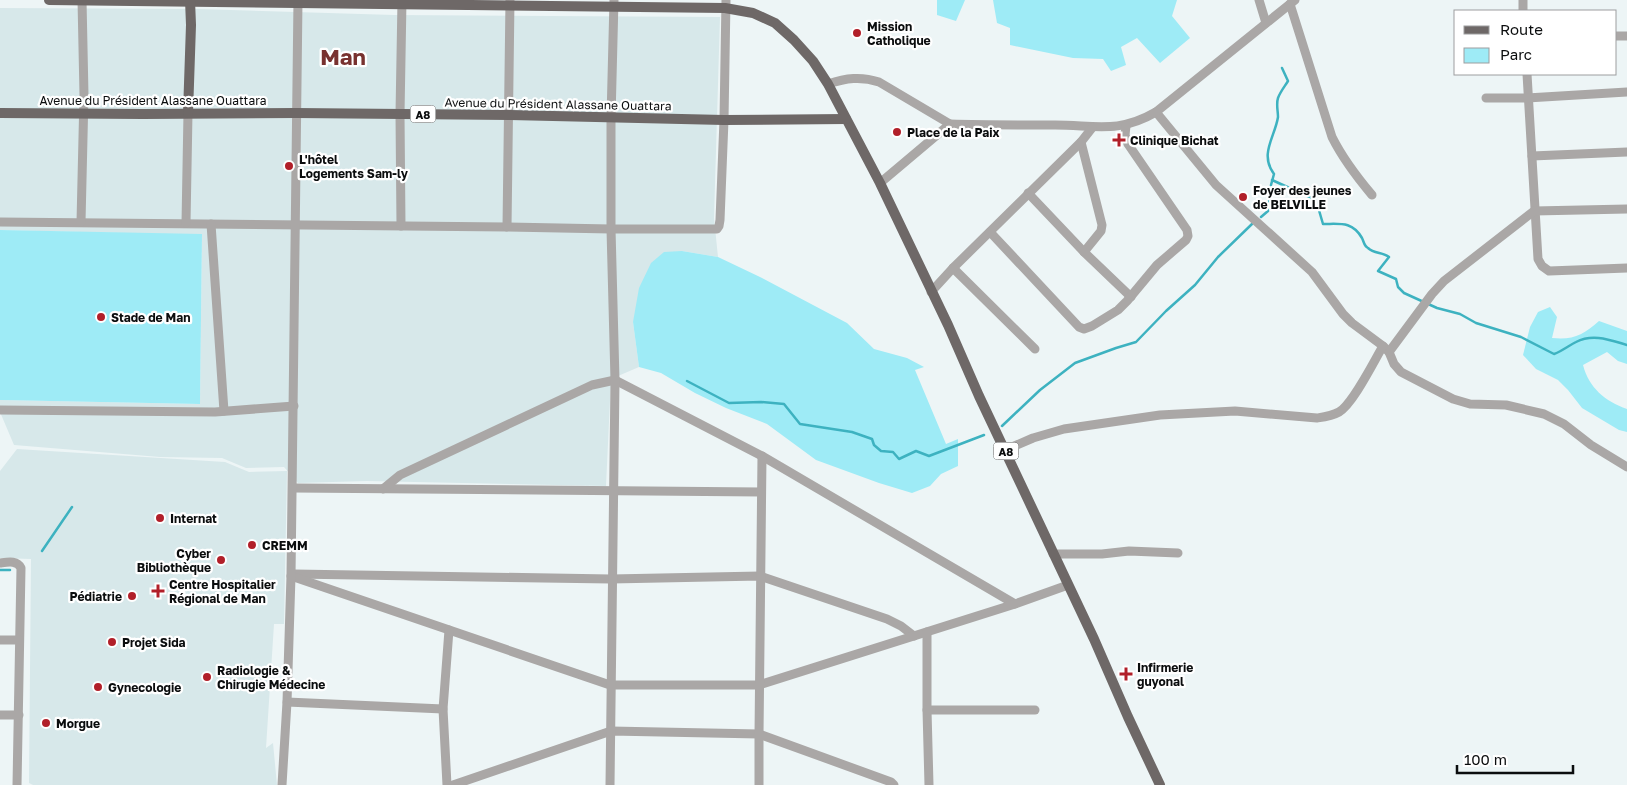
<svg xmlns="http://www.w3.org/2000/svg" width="1627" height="785" font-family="'Golos Text',sans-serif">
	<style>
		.built { fill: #d7e8ea }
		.green { fill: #9eebf6 }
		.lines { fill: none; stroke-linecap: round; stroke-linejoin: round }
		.stream { stroke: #3db2c0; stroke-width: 2.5 }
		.minor { stroke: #aaa7a6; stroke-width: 9 }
		.major { stroke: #6e6867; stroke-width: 10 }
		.poi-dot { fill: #b11f29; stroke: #fff; stroke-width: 2 }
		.labels { text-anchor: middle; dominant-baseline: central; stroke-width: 4.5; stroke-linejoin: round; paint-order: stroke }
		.shield { fill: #fff; stroke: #545656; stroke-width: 1 }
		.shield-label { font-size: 11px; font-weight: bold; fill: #0b0d0e }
		.poi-label { font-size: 12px; font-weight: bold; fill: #0b0d0e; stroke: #fff; text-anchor: start }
		.street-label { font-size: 12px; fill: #0b0d0e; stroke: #fff }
		.town-label { font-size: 22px; font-weight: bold; fill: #78312f; stroke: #fff }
	</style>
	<rect width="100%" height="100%" fill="#edf5f6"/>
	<g class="built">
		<polygon points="0,8 197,9 394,15 720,17 714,218 718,257 682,251 633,322 639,367 611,379 606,486 367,481 298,483 284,467 246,468 222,458 160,457 14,445 0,412 0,400 200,404 202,235 0,230"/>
		<polygon points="17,449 225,462 249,472 287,471 284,624 274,624 266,748 273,743 277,785 33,785 29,783 31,559 0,558 0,471"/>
	</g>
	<g class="green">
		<polygon points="937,0 965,0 956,21 937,15"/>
		<polygon points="993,0 1177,0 1172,16 1190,38 1160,63 1137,38 1121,47 1126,65 1111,71 1103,59 1073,58 1010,45 1010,28 997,23"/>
		<polygon points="0,230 202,234 200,404 0,400"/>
		<polygon points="682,251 718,257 760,277 847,323 874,349 907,358 924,367 915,370 946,444 958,439 958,466 941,474 930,486 912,493 879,483 816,460 767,424 726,408 695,393 661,373 639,367 633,322 639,288 651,263 664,252"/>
		<path d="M1550 307 1557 317 1552 338C1574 340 1583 335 1599 321L1627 331V364L1618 361 1607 352 1583 365C1589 388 1605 401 1627 409V432L1619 430 1582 408 1568 390 1558 380 1536 369 1523 355 1530 327 1538 312Z"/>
	</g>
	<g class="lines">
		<g class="stream">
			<path d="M1272 180 1316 200 1323 224C1340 224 1352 221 1362 238 1364 242 1364 246 1368 248 1374 254 1383 252 1389 257L1378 271 1396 279 1398 287 1404 293 1437 308 1460 314 1476 323 1521 337 1554 354C1562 351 1568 346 1576 342 1593 333 1610 340 1627 345"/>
			<path d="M1261 217 1268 211 1271 185 1274 174C1259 154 1275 137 1278 117 1278 111 1276 104 1278 98 1280 92 1285 86 1288 81L1282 68"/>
			<polyline points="687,381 729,403 761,402 784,404 800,424 852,432 872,439 874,445 881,451 893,452 899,459 916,451 929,456 984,435"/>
			<polyline points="1002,426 1040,390 1075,363 1116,348 1136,342 1166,311 1195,285 1218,257 1252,224"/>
			<polyline points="42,551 72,507"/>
			<polyline points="0,570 10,570"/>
		</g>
		<g class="minor">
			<polyline points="1259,0 1266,23"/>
			<polyline points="1523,0 1523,11"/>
			<path d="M1290 4 1332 137C1343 159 1356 176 1372 195"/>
			<polyline points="1616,36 1627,36"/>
			<polyline points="1527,74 1538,259 1542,266 1549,271 1627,268"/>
			<path d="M828 84C846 78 861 76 879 82L950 124"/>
			<polyline points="1486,98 1527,98 1627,92"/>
			<polyline points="1156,112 1216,185 1312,272 1343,314 1352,323 1383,346 1389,352 1394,364 1401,372 1453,399 1470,404 1506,405 1544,414 1564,424 1591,445 1627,467"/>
			<polyline points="1081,142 1102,225 1101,231 1084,252"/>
			<polyline points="1532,156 1627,152"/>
			<path d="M880 183 950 124C985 125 1020 125 1055 125 1095 125 1118 134 1156 112L1295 0"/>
			<polyline points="1028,193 1084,252 1131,297"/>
			<polyline points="0,222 507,227 611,229 717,229 719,226 720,220 724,120 726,0"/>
			<polyline points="81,222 84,95 82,0"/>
			<polyline points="186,223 188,113"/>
			<polyline points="211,224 224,411"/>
			<polyline points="401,226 400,114 402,0"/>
			<polyline points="507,227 510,0"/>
			<polyline points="990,232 1079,327 1084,329 1092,326 1118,310 1127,301 1157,265 1186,240 1188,236 1187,230 1128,144 1125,135 1126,126"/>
			<polyline points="953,268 1035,349"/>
			<polyline points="931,292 953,268 1081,142 1092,128"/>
			<polyline points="1389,352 1432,294 1444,281 1534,211 1627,209"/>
			<polyline points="0,410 215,412 294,406"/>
			<path d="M1005 450 1033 438 1064 429 1160 415 1235 411 1317 418C1324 417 1332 416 1339 412 1353 404 1374 361 1383 346"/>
			<polyline points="293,488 761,492"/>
			<polyline points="383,489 400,475 592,385 615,380 762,456 1015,604"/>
			<polyline points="1053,554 1102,554 1129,551 1178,553"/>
			<path d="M0 563C8 562 17 560 21 568L17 785"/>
			<polyline points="294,574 611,579 760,576 887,619 901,626 914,636"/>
			<polyline points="291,576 610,685 759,685 1015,604 1068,585"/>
			<polyline points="927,632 927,710 929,785"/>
			<polyline points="0,640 19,640"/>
			<polyline points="287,702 443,709"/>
			<polyline points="927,710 1035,710"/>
			<polyline points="0,715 19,715"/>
			<polyline points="282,785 287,702 291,576 298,0"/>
			<polyline points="447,785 443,709 449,630"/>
			<polyline points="453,785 611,731 759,734 891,782 894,785"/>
			<polyline points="610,785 615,380 611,229 611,118 614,0"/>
			<polyline points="759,785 759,734 762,456"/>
		</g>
		<g class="major">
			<polyline points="49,0 725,8 753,13 775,23 794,40 813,61 828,84 880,183 948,325 979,396 1094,639 1128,717 1160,785"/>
			<polyline points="0,113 143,114 296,113 510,115 724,120 846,119"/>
			<polyline points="188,113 191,25 190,0"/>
		</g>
	</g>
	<g class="poi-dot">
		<circle cx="857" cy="33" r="5"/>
		<circle cx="897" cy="132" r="5"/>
		<path d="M1116.5 132.5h5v5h5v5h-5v5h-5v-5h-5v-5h5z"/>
		<circle cx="289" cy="166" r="5"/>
		<circle cx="1243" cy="197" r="5"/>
		<circle cx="101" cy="317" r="5"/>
		<circle cx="160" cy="518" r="5"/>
		<circle cx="252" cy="545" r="5"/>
		<circle cx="221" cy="560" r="5"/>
		<path d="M155.5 583.5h5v5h5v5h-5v5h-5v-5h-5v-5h5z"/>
		<circle cx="132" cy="596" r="5"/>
		<circle cx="112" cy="642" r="5"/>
		<path d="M1123.5 666.5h5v5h5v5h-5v5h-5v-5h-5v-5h5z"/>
		<circle cx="207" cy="677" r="5"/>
		<circle cx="98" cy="687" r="5"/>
		<circle cx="46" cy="723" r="5"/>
	</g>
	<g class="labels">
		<g class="shield">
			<rect x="410.5" y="105.5" width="25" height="17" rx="4"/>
			<rect x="993.5" y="442.5" width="25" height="17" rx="4"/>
		</g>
		<g class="shield-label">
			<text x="423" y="114">A8</text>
			<text x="1006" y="451">A8</text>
		</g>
		<g class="poi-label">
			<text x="867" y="26">Mission<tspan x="867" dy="14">Catholique</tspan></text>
			<text x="907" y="132">Place de la Paix</text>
			<text x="1130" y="140">Clinique Bichat</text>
			<text x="299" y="159">L'hôtel<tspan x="299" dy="14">Logements Sam-ly</tspan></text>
			<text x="1253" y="190">Foyer des jeunes<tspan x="1253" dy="14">de BELVILLE</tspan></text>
			<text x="111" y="317">Stade de Man</text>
			<text x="170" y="518">Internat</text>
			<text x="262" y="545">CREMM</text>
			<text x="211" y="553" text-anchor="end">Cyber<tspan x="211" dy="14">Bibliothèque</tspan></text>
			<text x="169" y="584">Centre Hospitalier<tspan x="169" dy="14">Régional de Man</tspan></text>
			<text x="122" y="596" text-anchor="end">Pédiatrie</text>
			<text x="122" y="642">Projet Sida</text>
			<text x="1137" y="667">Infirmerie<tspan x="1137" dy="14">guyonal</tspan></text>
			<text x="217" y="670">Radiologie &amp;<tspan x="217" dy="14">Chirugie Médecine</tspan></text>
			<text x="108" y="687">Gynecologie</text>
			<text x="56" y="723">Morgue</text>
		</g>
		<g class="street-label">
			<text x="153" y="100">Avenue du Président Alassane Ouattara</text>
			<text transform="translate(558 104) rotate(1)">Avenue du Président Alassane Ouattara</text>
		</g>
		<g class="town-label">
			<text x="343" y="56">Man</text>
		</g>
	</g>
	<rect x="1454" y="10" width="162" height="65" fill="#ffffff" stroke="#9d9e9f"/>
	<rect x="1464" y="26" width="25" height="8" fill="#6e6867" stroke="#9d9e9f"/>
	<text x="1500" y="35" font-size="15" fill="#0b0d0e">Route</text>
	<rect x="1464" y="48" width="25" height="15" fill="#9eebf6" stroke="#9d9e9f"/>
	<text x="1500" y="60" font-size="15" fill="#0b0d0e">Parc</text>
	<path d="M1457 765v8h116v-8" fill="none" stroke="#0b0d0e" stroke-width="2.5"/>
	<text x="1464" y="765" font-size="15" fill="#0b0d0e" stroke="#ffffff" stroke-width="4" paint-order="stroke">100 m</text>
</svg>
